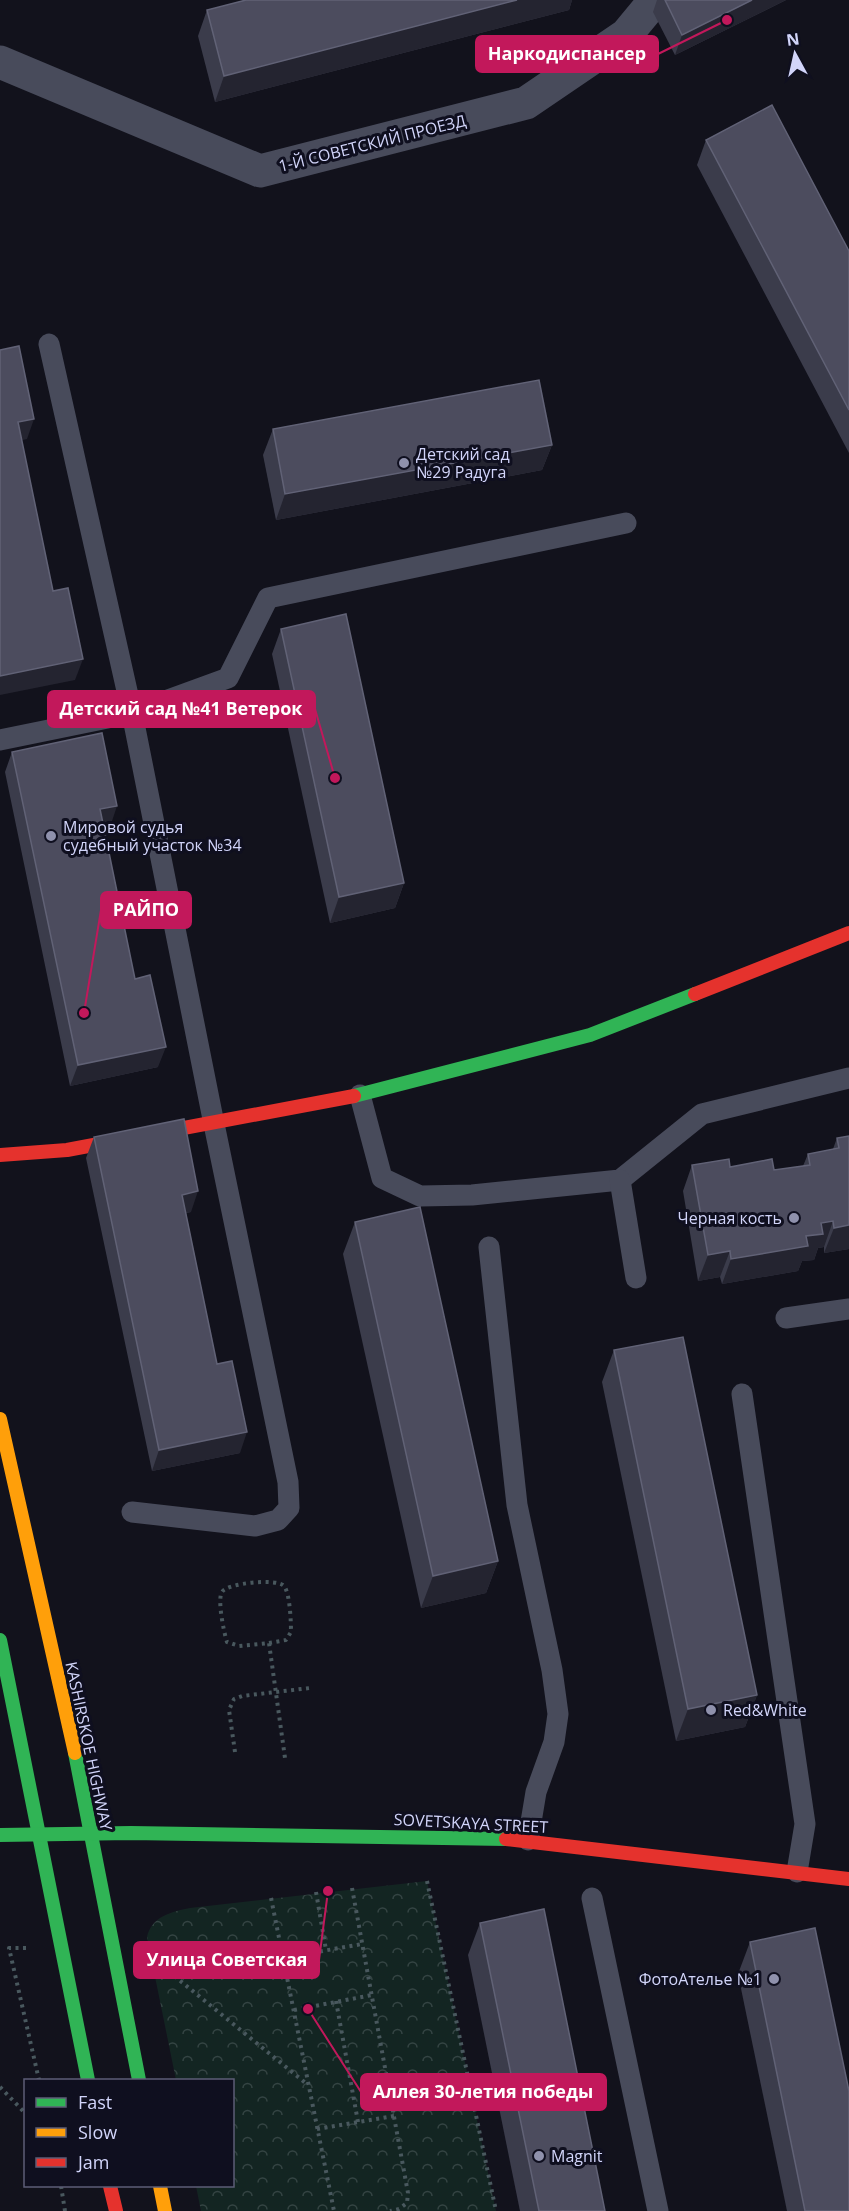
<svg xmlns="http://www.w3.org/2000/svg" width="849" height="2211" font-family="'Open Sans',sans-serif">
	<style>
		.forest { fill: url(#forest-crowns) }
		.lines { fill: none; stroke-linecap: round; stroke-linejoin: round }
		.path { stroke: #49585e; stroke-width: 4; stroke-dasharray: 3 4.5; stroke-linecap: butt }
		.lane { stroke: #484b5b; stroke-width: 21 }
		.street { stroke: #484b5b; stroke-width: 33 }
		.fast { stroke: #30b455; stroke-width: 14 }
		.slow { stroke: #ff9f0a; stroke-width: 14 }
		.jam { stroke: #e5322d; stroke-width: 14 }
		.wall { fill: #3b3c4b }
		.shaded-wall { fill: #242430 }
		.building { fill: #4c4c5e; stroke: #616276; stroke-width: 1.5 }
		.poi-dot { fill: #8f91ac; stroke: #0f0f1f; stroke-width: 2 }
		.labels { text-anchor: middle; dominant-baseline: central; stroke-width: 6; stroke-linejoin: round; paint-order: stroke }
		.street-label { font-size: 16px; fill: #d2d5fa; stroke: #0f0f1f }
		.poi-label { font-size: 16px; fill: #d2d5fa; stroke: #0f0f1f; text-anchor: start }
		.leader { fill: none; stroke: #c2185b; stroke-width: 2 }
		.callout-dot { fill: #c2185b; stroke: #0f0f1f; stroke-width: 2 }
		.callout { fill: #c2185b; stroke: #c2185b; stroke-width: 2 }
		.callout-label { font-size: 18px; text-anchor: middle; font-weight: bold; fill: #fff }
	</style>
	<defs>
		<pattern id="forest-crowns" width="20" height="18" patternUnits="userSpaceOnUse" patternTransform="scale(1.5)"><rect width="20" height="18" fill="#132522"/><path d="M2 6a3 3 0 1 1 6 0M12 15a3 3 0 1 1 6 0" fill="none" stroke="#344443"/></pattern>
	</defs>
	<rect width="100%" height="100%" fill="#12121c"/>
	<path class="forest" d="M427 1881 496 2211H201L196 2186H232V2080H176L147 1937C152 1916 171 1912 190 1908Z"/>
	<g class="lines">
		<g class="path">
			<path d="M269 1643 286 1640 291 1632C291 1622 290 1593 284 1586 277 1578 227 1583 222 1592 217 1599 224 1633 227 1642L239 1646 269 1643 285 1758"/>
			<polyline points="235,1752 229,1710 234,1699 242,1696 310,1688"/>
			<polyline points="427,1881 496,2211"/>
			<polyline points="352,1888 408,2193 407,2203 399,2209 390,2211"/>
			<polyline points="316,1892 326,1950"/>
			<polyline points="271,1898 334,2211"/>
			<polyline points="26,1948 9,1948 39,2080"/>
			<polyline points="151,1957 308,2085"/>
			<polyline points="283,1958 362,1944"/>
			<polyline points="336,2001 358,2122"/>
			<polyline points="294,2010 372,1995"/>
			<polyline points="0,2087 26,2114"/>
			<polyline points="317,2129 394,2116"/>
			<polyline points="61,2186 65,2211"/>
		</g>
		<g class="lane">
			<polyline points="0,740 132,713 49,344"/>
			<polyline points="360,1095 382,1178 420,1196 472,1195 620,1180 702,1114 849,1078"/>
			<polyline points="620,1180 636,1278"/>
			<polyline points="489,1247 517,1505 552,1670 558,1714 554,1742 536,1792 528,1840"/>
			<polyline points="786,1318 849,1309"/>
			<polyline points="742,1394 805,1824 797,1872"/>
			<polyline points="132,1512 255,1526 278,1520 289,1508 288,1482 214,1124 132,713 228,678 268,598 626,523"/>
			<polyline points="592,1898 658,2211"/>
		</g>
		<polyline class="street" points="0,62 260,171 526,103 626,35 655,0"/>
		<g class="fast">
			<polyline points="354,1096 590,1035 695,994"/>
			<polyline points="0,1640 88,2080"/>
			<polyline points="75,1753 139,2080"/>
			<polyline points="0,1835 131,1833 506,1839"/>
		</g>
		<g class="slow">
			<polyline points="0,1419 75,1753"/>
			<polyline points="160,2186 165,2211"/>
		</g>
		<g class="jam">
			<polyline points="695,994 849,933"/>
			<polyline points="0,1155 67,1150 354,1096"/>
			<polyline points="506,1839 849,1879"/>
			<polyline points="110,2186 116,2211"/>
		</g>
	</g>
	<g class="wall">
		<polygon points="246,0 572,0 569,10 215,102 198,36 207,10"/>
		<polygon points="657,0 786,0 675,55 653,12"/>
		<polygon points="706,140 849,251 849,453 697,165"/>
		<polygon points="273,429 552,445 542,470 276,520 263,455"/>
		<polygon points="281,629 404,883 395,908 330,923 272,654"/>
		<polygon points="12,752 110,827 104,828 135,979 158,1067 70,1086 5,772"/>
		<polygon points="849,1136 849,1249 824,1253 824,1247 818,1248 814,1260 802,1261 798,1271 722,1284 720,1277 698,1281 683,1191 692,1165 774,1170 803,1166 808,1154 833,1149 837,1138"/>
		<polygon points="94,1137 191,1212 186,1213 217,1364 240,1453 152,1471 86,1158"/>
		<polygon points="355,1222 498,1561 486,1593 421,1608 343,1254"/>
		<polygon points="614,1350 757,1695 745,1727 676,1741 602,1382"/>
		<polygon points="480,1923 605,2211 520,2211 468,1955"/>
		<polygon points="750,1942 849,2211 787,2211 738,1974"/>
	</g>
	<g class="shaded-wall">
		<polygon points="517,0 572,0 569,10 215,102 224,76"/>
		<polygon points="752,0 786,0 675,55 682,35"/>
		<polygon points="34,419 27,439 10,443 18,422"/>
		<polygon points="552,445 542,470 276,520 285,494"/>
		<polygon points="83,659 75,680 0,695 0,676"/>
		<polygon points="117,806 110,827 93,830 100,809"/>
		<polygon points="404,883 395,908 330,923 339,897"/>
		<polygon points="166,1047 158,1067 70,1086 78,1065"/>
		<polygon points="198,1191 191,1212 174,1215 182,1195"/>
		<polygon points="833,1221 824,1247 818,1248 814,1260 802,1261 798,1271 722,1284 731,1259 806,1236 821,1223"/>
		<polygon points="849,1225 849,1249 824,1253 834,1228"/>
		<polygon points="730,1251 720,1277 698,1281 708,1255"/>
		<polygon points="247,1432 240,1453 152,1471 159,1450"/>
		<polygon points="498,1561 486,1593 421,1608 433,1576"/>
		<polygon points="757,1695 745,1727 676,1741 688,1709"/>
	</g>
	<g class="building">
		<polygon points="246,0 517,0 224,76 207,10"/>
		<polygon points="665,0 752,0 682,35"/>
		<polygon points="772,105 849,251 849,410 706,140"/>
		<polygon points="19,346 34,419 18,422 53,591 68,588 83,659 0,676 0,350"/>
		<polygon points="539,380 552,445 285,494 273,429"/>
		<polygon points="346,614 404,883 339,897 281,629"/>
		<polygon points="102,733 117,806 100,809 135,979 150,975 166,1047 78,1065 12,752"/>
		<polygon points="184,1119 198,1191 182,1195 217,1364 232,1361 247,1432 159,1450 94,1137"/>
		<polygon points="849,1136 849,1225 834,1228 833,1221 821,1223 823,1234 806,1236 808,1246 731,1259 730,1251 708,1255 692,1165 729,1159 730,1167 772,1159 774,1170 810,1165 808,1154 839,1148 837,1138"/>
		<polygon points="420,1207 498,1561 433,1576 355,1222"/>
		<polygon points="683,1337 757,1695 688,1709 614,1350"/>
		<polygon points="544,1909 605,2211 539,2211 480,1923"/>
		<polygon points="815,1928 849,2091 849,2211 805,2211 750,1942"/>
	</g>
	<g class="poi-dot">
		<circle cx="404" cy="463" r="6"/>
		<circle cx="51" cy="836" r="6"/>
		<circle cx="794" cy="1218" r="6"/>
		<circle cx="711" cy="1710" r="6"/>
		<circle cx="774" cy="1979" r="6"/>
		<circle cx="539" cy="2156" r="6"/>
	</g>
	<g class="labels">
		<g class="street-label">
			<text transform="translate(372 143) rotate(-14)">1-Й СОВЕТСКИЙ ПРОЕЗД</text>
			<text transform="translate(89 1746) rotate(78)">KASHIRSKOE HIGHWAY</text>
			<text transform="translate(471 1823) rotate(3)">SOVETSKAYA STREET</text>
		</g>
		<g class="poi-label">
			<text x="416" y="454">Детский сад<tspan x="416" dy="18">№29 Радуга</tspan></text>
			<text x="63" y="827">Мировой судья<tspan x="63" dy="18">судебный участок №34</tspan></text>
			<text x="782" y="1218" text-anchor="end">Черная кость</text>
			<text x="723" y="1710">Red&amp;White</text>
			<text x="762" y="1979" text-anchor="end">ФотоАтелье №1</text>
			<text x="551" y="2156">Magnit</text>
		</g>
	</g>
	<path class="leader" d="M727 20L658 54M335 778L315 709M84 1013L101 910M328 1891L319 1960M308 2009L361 2092"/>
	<g class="callout-dot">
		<circle cx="727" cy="20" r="6"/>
		<circle cx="335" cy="778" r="6"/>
		<circle cx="84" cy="1013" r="6"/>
		<circle cx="328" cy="1891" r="6"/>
		<circle cx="308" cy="2009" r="6"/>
	</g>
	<g class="callout">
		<rect x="476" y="36" width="182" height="36" rx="6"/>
		<rect x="48" y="691" width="267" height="36" rx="6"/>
		<rect x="101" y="892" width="90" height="36" rx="6"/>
		<rect x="134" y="1942" width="185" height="36" rx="6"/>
		<rect x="361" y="2074" width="245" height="36" rx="6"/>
	</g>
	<g class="callout-label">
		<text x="567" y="60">Наркодиспансер</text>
		<text x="181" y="715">Детский сад №41 Ветерок</text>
		<text x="146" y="916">РАЙПО</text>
		<text x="227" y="1966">Улица Советская</text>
		<text x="483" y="2098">Аллея 30-летия победы</text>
	</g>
	<rect x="24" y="2079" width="210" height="108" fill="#0f0f1f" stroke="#5d5e77" stroke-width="1.5"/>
	<rect x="36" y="2098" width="30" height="9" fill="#30b455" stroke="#5d5e77" stroke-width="1.5"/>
	<text x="78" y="2109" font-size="18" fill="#d2d5fa">Fast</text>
	<rect x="36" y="2128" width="30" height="9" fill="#ff9f0a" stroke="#5d5e77" stroke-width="1.5"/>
	<text x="78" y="2139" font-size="18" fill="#d2d5fa">Slow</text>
	<rect x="36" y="2158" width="30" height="9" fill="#e5322d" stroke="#5d5e77" stroke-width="1.5"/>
	<text x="78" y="2169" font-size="18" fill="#d2d5fa">Jam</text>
	<g transform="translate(795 54) rotate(352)" stroke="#0f0f1f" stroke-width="4.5" paint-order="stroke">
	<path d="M0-4.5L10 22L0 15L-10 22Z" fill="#d2d5fa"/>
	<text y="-9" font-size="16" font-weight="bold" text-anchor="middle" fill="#d2d5fa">N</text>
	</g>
</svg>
